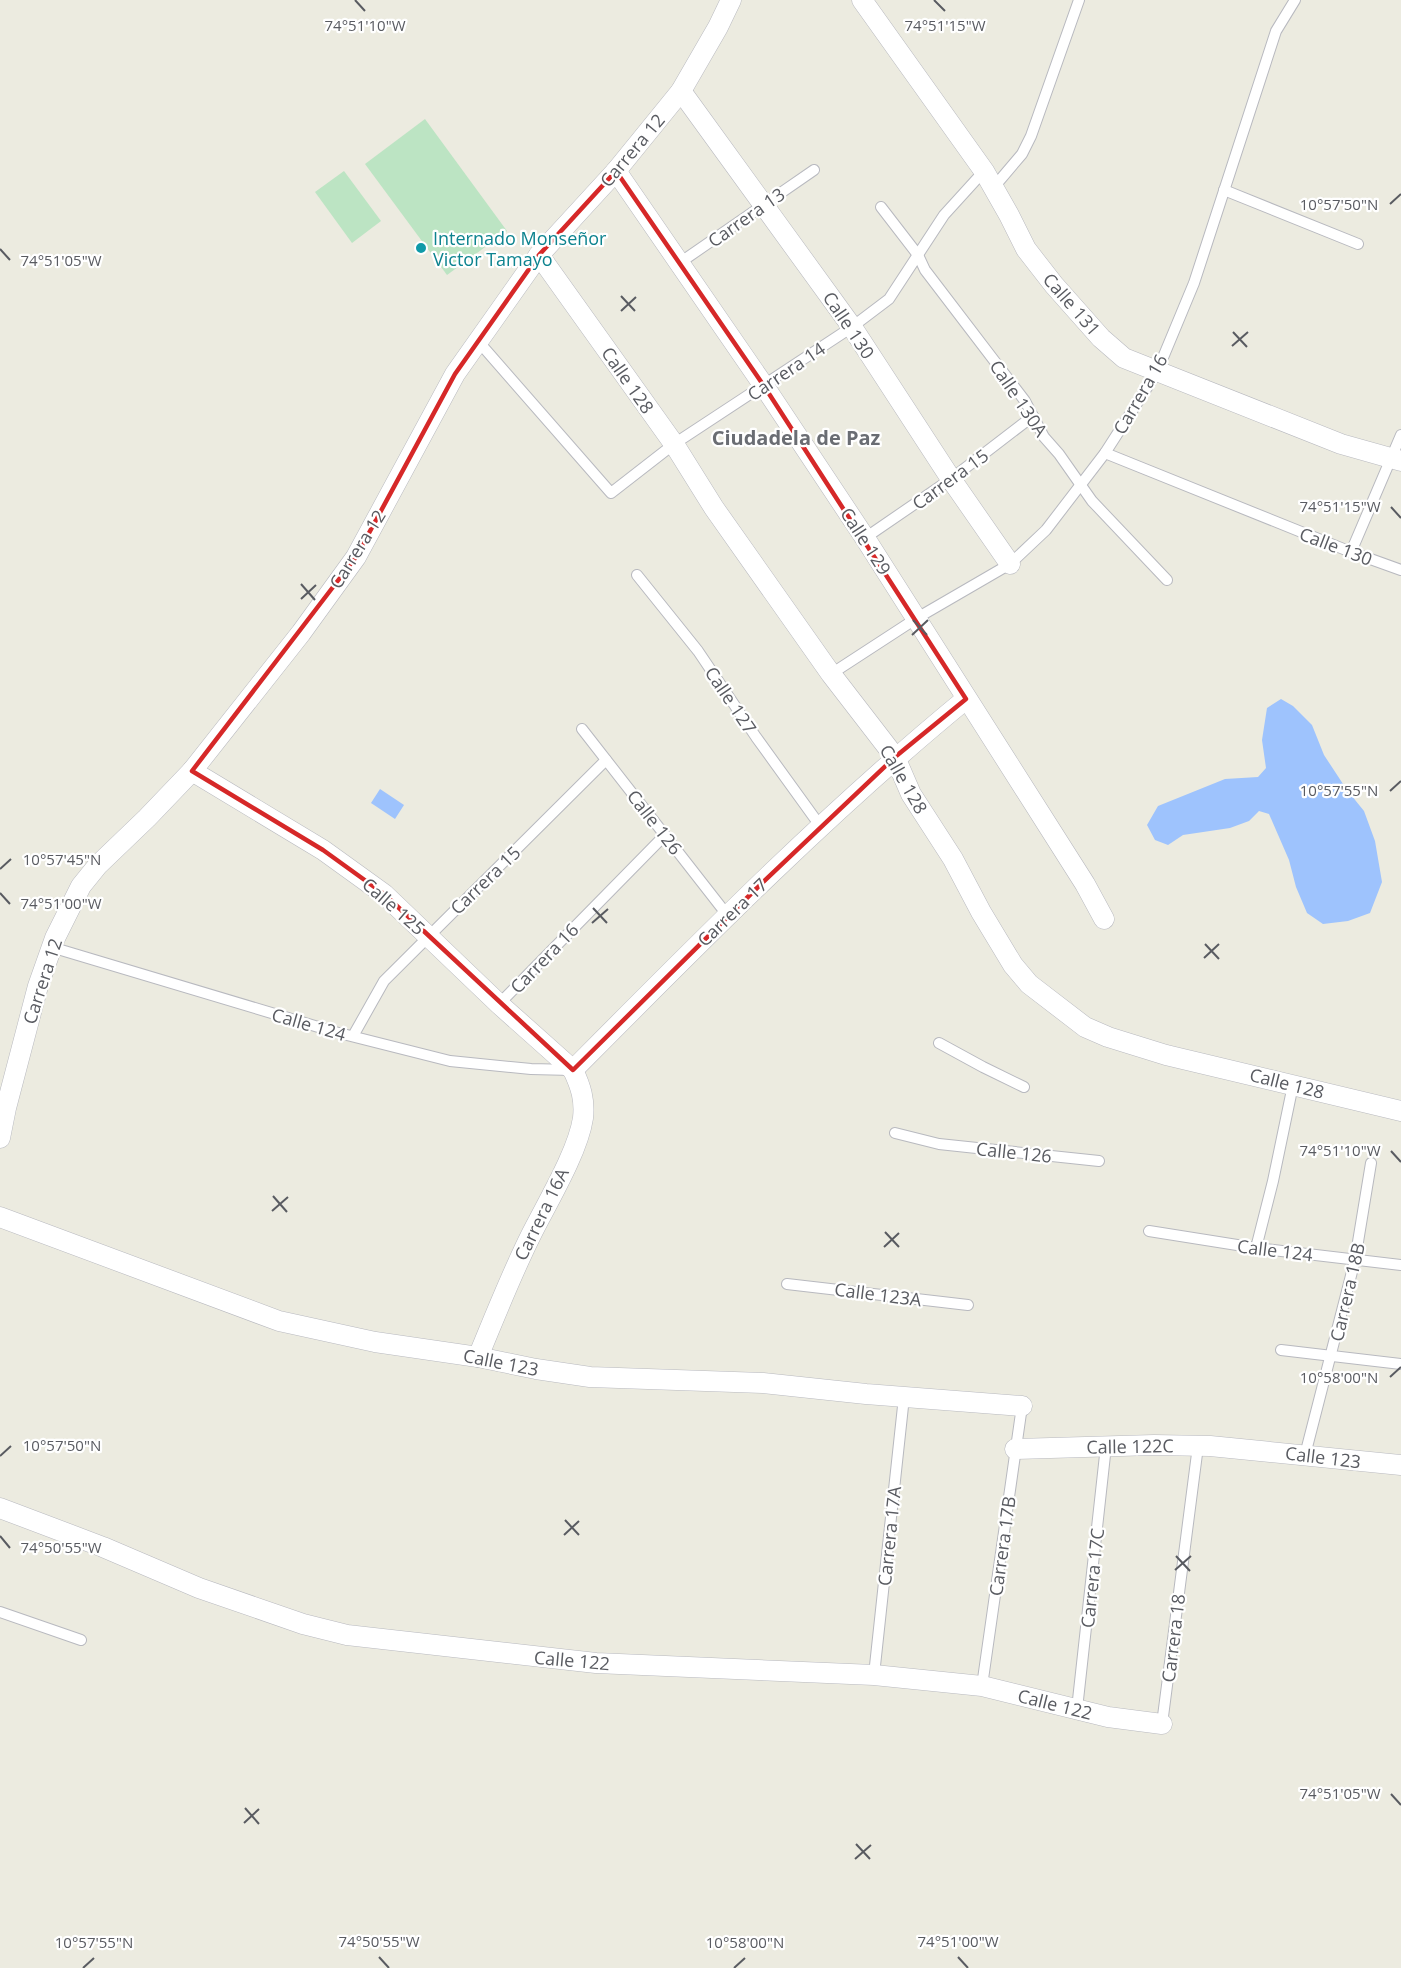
<svg xmlns="http://www.w3.org/2000/svg" width="1401" height="1968" font-family="'Open Sans',sans-serif">
	<style>
		.green { fill: #bce4c3 }
		.water { fill: #9ec3fd }
		.lines { fill: none; stroke-linecap: round; stroke-linejoin: round }
		.service-casing { stroke: #b8b9bf; stroke-width: 12 }
		.minor-casing { stroke: #b8b9bf; stroke-width: 21 }
		.service { stroke: #fff; stroke-width: 10 }
		.minor { stroke: #fff; stroke-width: 20 }
		.marked { fill: none; stroke: #d62828; stroke-width: 4.5; stroke-linejoin: round }
		.ticks { fill: none; stroke: #595b61; stroke-width: 2 }
		.culture-dot { fill: #0f9aa8; stroke: #fff; stroke-width: 2 }
		.labels { text-anchor: middle; dominant-baseline: central; stroke-width: 4.5; stroke-linejoin: round; paint-order: stroke }
		.street-label { font-size: 18px; fill: #595b61; stroke: #fff }
		.culture-label { font-size: 18px; fill: #0d838f; stroke: #fff; text-anchor: start }
		.neighbourhood-label { font-size: 20px; font-weight: bold; fill: #6a6d73; stroke: #fff }
		.ticks-label { font-size: 15px; text-anchor: middle; fill: #595b61; stroke: #fff; stroke-width: 4.5; stroke-linejoin: round; paint-order: stroke }
	</style>
	<rect width="100%" height="100%" fill="#ecebe0"/>
	<g class="green">
		<polygon points="425,119 507,231 447,275 365,164"/>
		<polygon points="344,171 381,221 352,243 315,192"/>
	</g>
	<g class="water">
		<polygon points="1281,699 1293,706 1312,725 1324,755 1347,790 1364,811 1375,841 1382,882 1370,913 1348,921 1323,924 1307,913 1296,887 1289,860 1269,814 1259,811 1249,821 1230,828 1183,835 1168,845 1155,840 1147,825 1158,806 1225,779 1258,777 1266,768 1262,740 1267,708"/>
		<polygon points="380,789 404,805 395,819 371,803"/>
	</g>
	<g class="lines">
		<g class="service-casing">
			<g id="service">
				<polyline points="994,187 1022,154 1031,136 1079,0"/>
				<polyline points="1224,190 1358,244"/>
				<polyline points="881,207 918,255 925,270 1025,401 1044,437 1059,454 1092,501 1167,580"/>
				<polyline points="678,264 814,170"/>
				<polyline points="478,341 611,493 674,444 852,327 889,299 944,215 984,171"/>
				<polyline points="1105,453 1351,552 1401,570"/>
				<polyline points="865,538 951,479 1033,416"/>
				<polyline points="1351,552 1401,435"/>
				<polyline points="637,575 698,651 756,737 821,827"/>
				<polyline points="831,674 917,618 1010,564 1046,530 1105,453 1157,372 1194,283 1276,31 1295,0"/>
				<polyline points="582,729 728,916"/>
				<polyline points="51,947 335,1032 450,1061 531,1069 572,1070"/>
				<polyline points="499,1004 665,835"/>
				<polyline points="353,1036 384,981 606,760"/>
				<polyline points="939,1043 983,1067 1024,1087"/>
				<polyline points="895,1133 939,1144 1099,1161"/>
				<polyline points="1149,1231 1256,1248 1401,1265"/>
				<polyline points="1256,1248 1273,1181 1293,1085"/>
				<polyline points="787,1284 968,1305"/>
				<polyline points="1281,1350 1401,1364"/>
				<polyline points="1305,1455 1355,1260 1371,1163"/>
				<polyline points="0,1612 81,1640"/>
				<polyline points="874,1675 904,1397"/>
				<polyline points="982,1686 1022,1406"/>
				<polyline points="1077,1709 1106,1446"/>
				<polyline points="1162,1724 1198,1446"/>
			</g>
		</g>
		<g class="minor-casing">
			<g id="minor">
				<polyline points="862,0 984,171 1009,215 1026,249 1054,285 1101,338 1124,358 1341,444 1401,461"/>
				<polyline points="681,91 852,327 951,479 1010,564"/>
				<polyline points="616,171 764,386 865,538 1085,884 1104,919"/>
				<polyline points="539,255 674,444 714,508 831,674 895,757 911,794 953,859 981,912 1013,965 1029,984 1085,1027 1108,1037 1166,1055 1401,1111"/>
				<path d="M192 771 323 850 384 894 499 1004 573 1070C581 1087 585 1100 583 1118 578 1152 547 1203 531 1235 511 1275 495 1316 478 1357"/>
				<path d="M573 1070C700 942 827 813 966 699"/>
				<polyline points="0,1138 6,1108 38,986 55,938 81,886 98,865 147,818 192,771 301,633 356,557 455,374 539,255 616,171 681,91 718,27 731,0"/>
				<polyline points="0,1217 279,1321 375,1342 478,1357 536,1369 590,1377 763,1383 866,1394 1022,1406"/>
				<polyline points="1015,1449 1154,1445 1210,1446 1401,1465"/>
				<polyline points="0,1508 103,1547 199,1588 303,1624 347,1635 596,1663 874,1675 982,1686 1108,1717 1162,1724"/>
			</g>
		</g>
		<use href="#service" class="service"/>
		<use href="#minor" class="minor"/>
	</g>
	<path class="marked" d="M616 171 764 386 966 699 895 757 762 883 573 1070 384 894 323 850 192 771 356 557 455 374 539 255Z"/>
	<path class="ticks" d="M355 0 365 11M934 0 945 11M1390 204 1401 194M0 249 10 260M621 296 635 311M621 311 636 297M1233 332 1247 347M1232 346 1248 332M1391 507 1401 518M301 584 315 600M301 599 316 585M913 620 927 635M912 635 928 620M1390 791 1401 781M0 869 11 859M0 893 10 904M593 908 607 923M592 923 608 909M1205 944 1219 959M1204 958 1219 944M1391 1151 1401 1162M273 1196 287 1212M272 1211 288 1197M885 1232 899 1247M884 1247 899 1233M1390 1377 1401 1367M0 1456 11 1446M565 1520 579 1535M564 1535 579 1521M0 1536 10 1548M1176 1556 1190 1571M1175 1570 1191 1556M1391 1794 1401 1805M245 1808 259 1824M244 1823 259 1809M856 1844 870 1859M855 1859 871 1845M379 1957 389 1968M958 1957 968 1968M83 1968 94 1958M734 1968 745 1958"/>
	<circle class="culture-dot" cx="421" cy="248" r="6"/>
	<g class="labels">
		<g class="street-label">
			<text transform="translate(632 150) rotate(-50)">Carrera 12</text>
			<text transform="translate(746 217) rotate(-35)">Carrera 13</text>
			<text transform="translate(1072 304) rotate(49)">Calle 131</text>
			<text transform="translate(849 325) rotate(56)">Calle 130</text>
			<text transform="translate(786 371) rotate(-34)">Carrera 14</text>
			<text transform="translate(628 380) rotate(55)">Calle 128</text>
			<text transform="translate(1140 394) rotate(-60)">Carrera 16</text>
			<text transform="translate(1019 398) rotate(56)">Calle 130A</text>
			<text transform="translate(950 479) rotate(-36)">Carrera 15</text>
			<text transform="translate(866 541) rotate(57)">Calle 129</text>
			<text transform="translate(1336 546) rotate(21)">Calle 130</text>
			<text transform="translate(357 549) rotate(-58)">Carrera 12</text>
			<text transform="translate(731 700) rotate(56)">Calle 127</text>
			<text transform="translate(904 779) rotate(60)">Calle 128</text>
			<text transform="translate(655 822) rotate(52)">Calle 126</text>
			<text transform="translate(485 880) rotate(-44)">Carrera 15</text>
			<text transform="translate(394 906) rotate(41)">Calle 125</text>
			<text transform="translate(732 912) rotate(-44)">Carrera 17</text>
			<text transform="translate(544 958) rotate(-46)">Carrera 16</text>
			<text transform="translate(42 981) rotate(-72)">Carrera 12</text>
			<text transform="translate(309 1024) rotate(16)">Calle 124</text>
			<text transform="translate(1287 1083) rotate(14)">Calle 128</text>
			<text transform="translate(1014 1152) rotate(6)">Calle 126</text>
			<text transform="translate(541 1214) rotate(-64)">Carrera 16A</text>
			<text transform="translate(1275 1250) rotate(7)">Calle 124</text>
			<text transform="translate(1347 1292) rotate(-77)">Carrera 18B</text>
			<text transform="translate(878 1294) rotate(7)">Calle 123A</text>
			<text transform="translate(501 1362) rotate(11)">Calle 123</text>
			<text transform="translate(1130 1446) rotate(-1)">Calle 122C</text>
			<text transform="translate(1323 1457) rotate(7)">Calle 123</text>
			<text transform="translate(889 1536) rotate(-84)">Carrera 17A</text>
			<text transform="translate(1002 1546) rotate(-82)">Carrera 17B</text>
			<text transform="translate(1092 1578) rotate(-84)">Carrera 17C</text>
			<text transform="translate(1173 1638) rotate(-83)">Carrera 18</text>
			<text transform="translate(572 1660) rotate(5)">Calle 122</text>
			<text transform="translate(1055 1704) rotate(14)">Calle 122</text>
		</g>
		<g class="culture-label">
			<text x="433" y="238">Internado Monseñor<tspan x="433" dy="21">Victor Tamayo</tspan></text>
		</g>
		<g class="neighbourhood-label">
			<text x="796" y="437">Ciudadela de Paz</text>
		</g>
	</g>
	<g class="ticks-label">
		<text x="365" y="31">74°51'10"W</text>
		<text x="945" y="31">74°51'15"W</text>
		<text x="1339" y="210">10°57'50"N</text>
		<text x="61" y="266">74°51'05"W</text>
		<text x="1340" y="512">74°51'15"W</text>
		<text x="1339" y="796">10°57'55"N</text>
		<text x="62" y="865">10°57'45"N</text>
		<text x="61" y="909">74°51'00"W</text>
		<text x="1340" y="1156">74°51'10"W</text>
		<text x="1339" y="1383">10°58'00"N</text>
		<text x="62" y="1451">10°57'50"N</text>
		<text x="61" y="1553">74°50'55"W</text>
		<text x="1340" y="1799">74°51'05"W</text>
		<text x="379" y="1947">74°50'55"W</text>
		<text x="958" y="1947">74°51'00"W</text>
		<text x="94" y="1948">10°57'55"N</text>
		<text x="745" y="1948">10°58'00"N</text>
	</g>
</svg>
